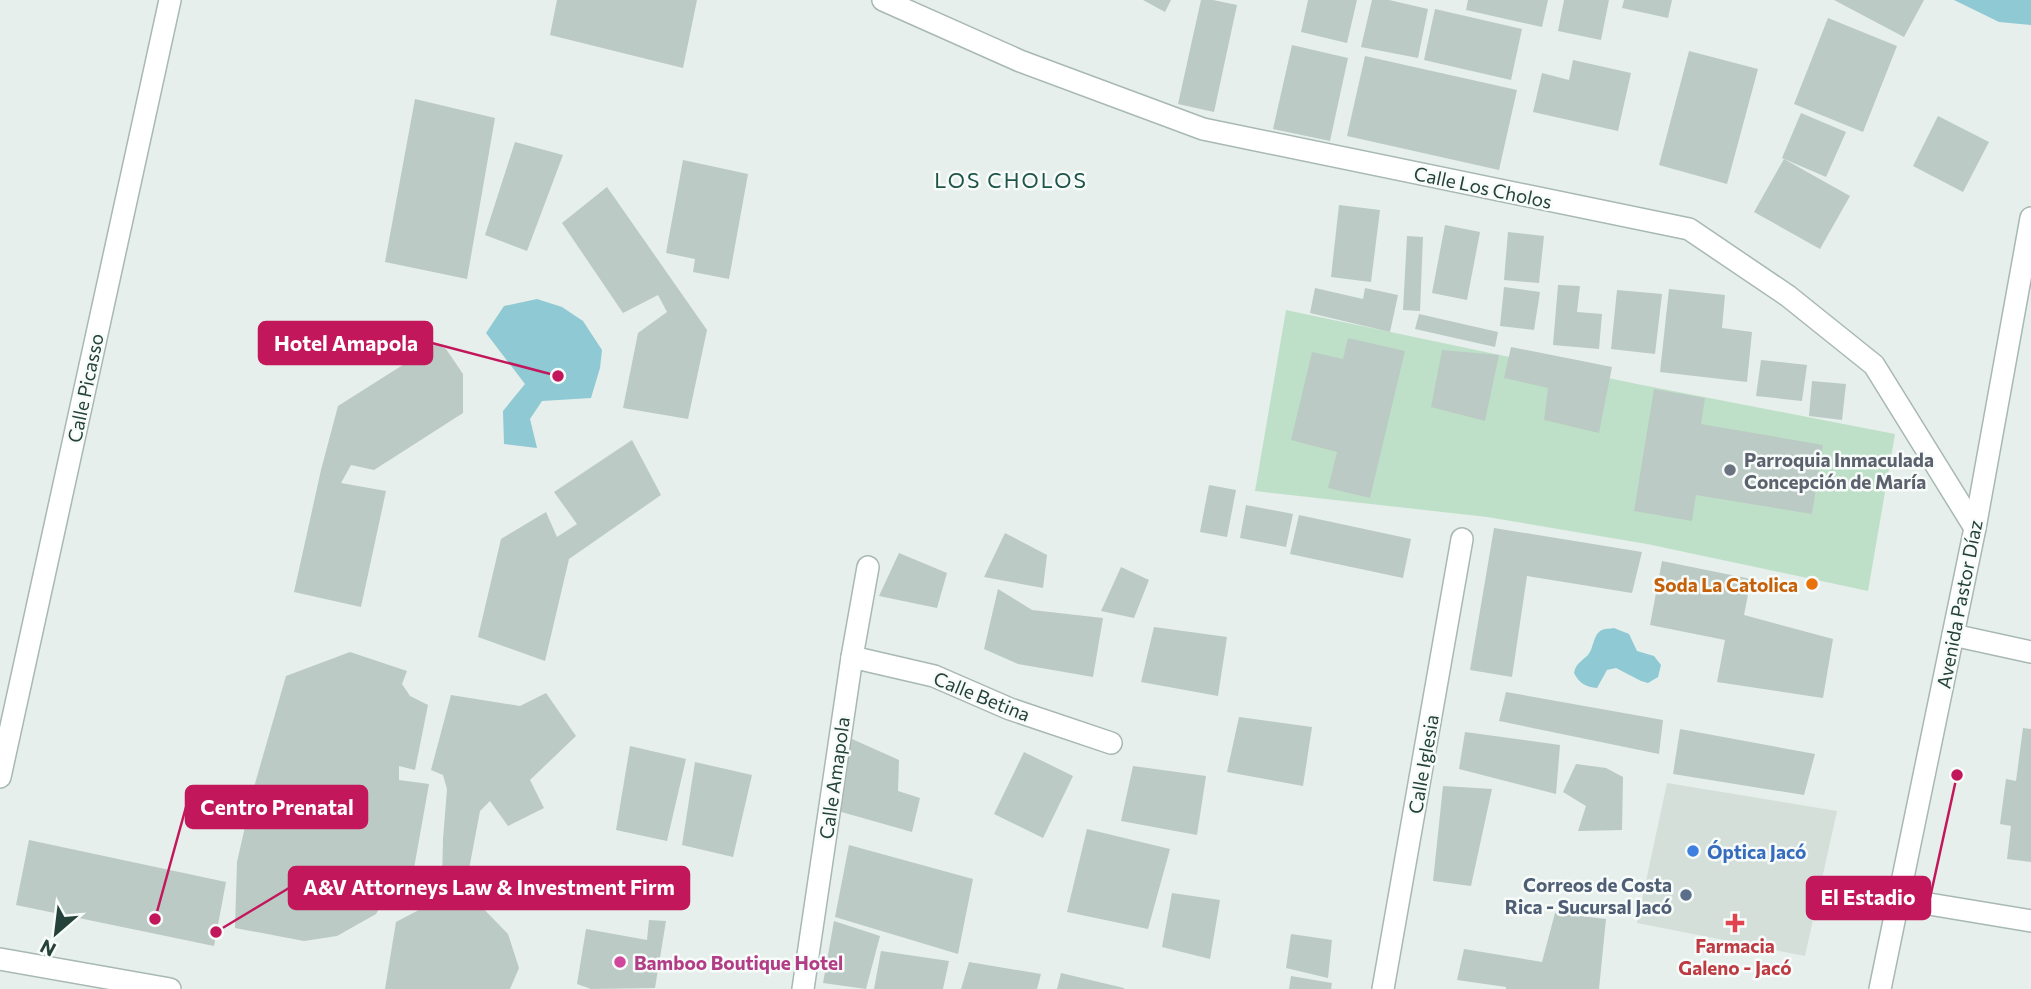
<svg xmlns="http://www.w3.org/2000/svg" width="2031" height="989" font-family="Commissioner,sans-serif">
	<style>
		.built { fill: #d4dfda }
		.green { fill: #bfe0c8 }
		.water { fill: #8ec9d4 }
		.building { fill: #bbcac4 }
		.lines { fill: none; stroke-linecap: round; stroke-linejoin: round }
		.minor-casing { stroke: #a8b8b2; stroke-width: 24 }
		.minor { stroke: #fff; stroke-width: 21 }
		.worship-dot { fill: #6b7280; stroke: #f7fbf9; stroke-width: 2.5 }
		.food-dot { fill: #e8710a; stroke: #f7fbf9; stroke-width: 2.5 }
		.shop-dot { fill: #3f7fe0; stroke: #f7fbf9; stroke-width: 2.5 }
		.service-dot { fill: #5c6f8a; stroke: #f7fbf9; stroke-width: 2.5 }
		.health-dot { fill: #e0444e; stroke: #f7fbf9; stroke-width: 2.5 }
		.hotel-dot { fill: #d1479c; stroke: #f7fbf9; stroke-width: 2.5 }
		.labels { text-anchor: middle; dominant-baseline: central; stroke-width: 5; stroke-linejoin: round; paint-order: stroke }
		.street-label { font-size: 19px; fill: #24423a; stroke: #f7fbf9 }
		.worship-label { font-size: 19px; font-weight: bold; fill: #5b616d; stroke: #f7fbf9; text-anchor: start }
		.food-label { font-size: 19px; font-weight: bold; fill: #c56008; stroke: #f7fbf9; text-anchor: end }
		.shop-label { font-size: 19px; font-weight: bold; fill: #366cbe; stroke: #f7fbf9; text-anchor: start }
		.service-label { font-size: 19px; font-weight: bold; fill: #4e5e75; stroke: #f7fbf9; text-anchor: end }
		.health-label { font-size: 19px; font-weight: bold; fill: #be3a42; stroke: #f7fbf9 }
		.hotel-label { font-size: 19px; font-weight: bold; fill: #b23c85; stroke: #f7fbf9; text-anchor: start }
		.neighbourhood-label { font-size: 21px; letter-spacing: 2px; fill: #1f5548; stroke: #f7fbf9 }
		.leader { fill: none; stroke: #c2185b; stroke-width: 2.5 }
		.callout-dot { fill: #c2185b; stroke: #f7fbf9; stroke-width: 2.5 }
		.callout { fill: #c2185b; stroke: #c2185b; stroke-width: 2.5 }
		.callout-label { font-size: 21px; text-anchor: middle; font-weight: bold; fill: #fff }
	</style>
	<rect width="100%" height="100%" fill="#e6efeb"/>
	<polygon class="built" points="1667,783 1837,811 1805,956 1637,923"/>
	<polygon class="green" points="1286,310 1637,384 1895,434 1868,591 1647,544 1487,517 1255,491"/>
	<g class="water">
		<polygon points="1954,0 2031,0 2031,25 1999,22"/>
		<polygon points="537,299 562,307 583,321 602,350 600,368 591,398 542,401 530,419 537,448 504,444 503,411 525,384 486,333 504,306"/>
		<path d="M1614 628 1629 634 1637 651 1654 656 1661 665 1658 677 1648 683 1641 681 1616 668 1607 670 1597 688C1586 687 1579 683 1574 673 1576 663 1581 662 1588 655 1594 648 1593 634 1602 630 1606 628 1610 629 1614 628Z"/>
	</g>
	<g class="building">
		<polygon points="557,0 697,0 683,68 550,35"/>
		<polygon points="1143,0 1171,0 1165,12"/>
		<polygon points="1201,0 1213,0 1237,5 1214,112 1178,104"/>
		<polygon points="1308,0 1357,0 1347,43 1301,32"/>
		<polygon points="1372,0 1389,0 1428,9 1418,58 1361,47"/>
		<polygon points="1468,0 1548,0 1542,27 1466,10"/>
		<polygon points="1564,0 1609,0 1601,40 1558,31"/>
		<polygon points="1624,0 1672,0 1668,18 1622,8"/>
		<polygon points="1834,0 1924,0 1904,37"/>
		<polygon points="1435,9 1522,29 1511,80 1424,60"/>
		<polygon points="1828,18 1897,46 1863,132 1794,104"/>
		<polygon points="1292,45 1348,58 1330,141 1273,129"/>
		<polygon points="1689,51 1758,69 1727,184 1659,165"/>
		<polygon points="1365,56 1517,90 1499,170 1347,136"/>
		<polygon points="1573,60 1631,73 1618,131 1533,112 1542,73 1569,80"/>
		<polygon points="415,99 495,118 467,279 385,262"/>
		<polygon points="1801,113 1846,132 1826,177 1782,158"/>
		<polygon points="1938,116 1989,142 1963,192 1913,166"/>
		<polygon points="515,142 563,155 527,251 485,235"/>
		<polygon points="1784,159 1850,196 1820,249 1754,212"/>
		<polygon points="683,160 748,174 729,279 693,272 695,259 666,253"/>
		<polygon points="607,187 707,330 688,419 623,408 638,333 667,312 658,295 623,313 562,223"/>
		<polygon points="1339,205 1380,210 1371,282 1331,277"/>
		<polygon points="1445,225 1480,232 1467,300 1432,293"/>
		<polygon points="1508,232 1544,236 1539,283 1504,280"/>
		<polygon points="1407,236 1423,237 1420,311 1403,310"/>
		<polygon points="1558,285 1580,286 1577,312 1602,314 1599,349 1553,345"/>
		<polygon points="1504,287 1540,292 1534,330 1500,326"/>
		<polygon points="1315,288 1363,299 1365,288 1398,295 1390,332 1310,313"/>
		<polygon points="1669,289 1725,295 1722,328 1752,332 1747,382 1660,372"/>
		<polygon points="1617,290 1662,294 1655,354 1611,349"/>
		<polygon points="1419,314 1498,332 1495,347 1415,329"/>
		<polygon points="1348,338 1405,351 1370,498 1328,488 1337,452 1291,440 1312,352 1343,359"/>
		<polygon points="436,344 446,349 463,374 463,413 374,470 351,465 341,483 386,491 361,607 294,592 321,470 338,406"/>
		<polygon points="1511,347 1612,367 1599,433 1544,420 1548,388 1504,378"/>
		<polygon points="1442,350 1499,355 1485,421 1431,407"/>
		<polygon points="1761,360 1807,365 1802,401 1756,396"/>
		<polygon points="1812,381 1846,384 1842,420 1809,416"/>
		<polygon points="1654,389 1705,398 1701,424 1823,445 1812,514 1696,495 1692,521 1634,511"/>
		<polygon points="632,440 661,495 569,559 545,661 478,637 501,539 546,512 557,537 577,524 554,492"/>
		<polygon points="1209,485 1236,490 1227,537 1200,532"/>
		<polygon points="1246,505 1293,514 1286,547 1240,538"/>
		<polygon points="1299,515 1411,539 1403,578 1290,554"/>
		<polygon points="1494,528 1642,552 1632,593 1527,576 1512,677 1470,670"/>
		<polygon points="1005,533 1047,555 1043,588 984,577"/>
		<polygon points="899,553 947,573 937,608 879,596"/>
		<polygon points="1662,561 1751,579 1744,615 1833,639 1823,698 1717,682 1725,640 1650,625"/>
		<polygon points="1121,567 1149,580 1134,618 1101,611"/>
		<polygon points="998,589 1032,610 1103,618 1093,677 1018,664 984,649"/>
		<polygon points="1154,627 1227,637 1218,696 1141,682"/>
		<polygon points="350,652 407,671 402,684 410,696 428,705 415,770 399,766 399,780 429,784 411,885 381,882 384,900 376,914 337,936 304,941 235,928 237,862 254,787 286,676"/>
		<polygon points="1506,692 1663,720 1659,754 1499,721"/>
		<polygon points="546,693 576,736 530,780 544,808 508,826 490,801 480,811 467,880 474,899 508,934 519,968 510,989 385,989 396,922 434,902 442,882 443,839 447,789 443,775 431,770 451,695 520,706"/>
		<polygon points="1239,717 1312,727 1303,786 1227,772"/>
		<polygon points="2023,728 2031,729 2031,862 2007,859 2011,826 2000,824 2006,779 2016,781"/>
		<polygon points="1680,729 1815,754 1804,795 1673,774"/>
		<polygon points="1465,732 1560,745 1556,794 1459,769"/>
		<polygon points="852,739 899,760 898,791 920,798 912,832 838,811"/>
		<polygon points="630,746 686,759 667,841 616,830"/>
		<polygon points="1024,752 1073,776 1043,838 994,814"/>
		<polygon points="695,762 752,775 733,857 682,845"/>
		<polygon points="1576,764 1606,768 1623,777 1622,830 1578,831 1586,806 1563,792"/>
		<polygon points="1133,766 1206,776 1197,835 1121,821"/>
		<polygon points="1443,786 1492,789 1471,886 1433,881"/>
		<polygon points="1087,829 1170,849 1148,929 1067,912"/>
		<polygon points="29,840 226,882 214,946 16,905"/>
		<polygon points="849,845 973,879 958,954 835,917"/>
		<polygon points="1172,893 1220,900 1210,959 1162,947"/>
		<polygon points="1555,913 1606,919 1599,989 1506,989 1506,987 1457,980 1464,949 1542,962"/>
		<polygon points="649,920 666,921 655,988 591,989 577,984 586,929 647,940"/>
		<polygon points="834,921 880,936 866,989 823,983"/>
		<polygon points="1291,934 1332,940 1328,978 1286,968"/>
		<polygon points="881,951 949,961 943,989 874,989"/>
		<polygon points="969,962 1041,974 1037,989 961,989"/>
		<polygon points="1061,973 1124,988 1124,989 1057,989"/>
		<polygon points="1291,976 1332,983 1331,989 1289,989"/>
	</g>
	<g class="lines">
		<g class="minor-casing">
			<g id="minor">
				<polyline points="883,0 1020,61 1203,129 1689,229 1788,296 1874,365 1975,528"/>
				<polyline points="1953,635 2031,652"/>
				<polyline points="852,657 934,676 1010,709 1111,743"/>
				<polyline points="0,777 170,0"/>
				<polyline points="1899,899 2031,921"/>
				<polyline points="0,959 170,989"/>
				<polyline points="803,989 852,657 868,567"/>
				<polyline points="1383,989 1462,539"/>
				<polyline points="1880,989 1975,528 2031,218"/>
			</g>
		</g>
		<use href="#minor" class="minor"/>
	</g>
	<circle class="worship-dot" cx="1730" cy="470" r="7"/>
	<circle class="food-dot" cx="1812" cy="584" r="7"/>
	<circle class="shop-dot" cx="1693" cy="851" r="7"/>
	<circle class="service-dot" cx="1686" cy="895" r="7"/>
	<path class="health-dot" d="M1731.5 912.5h7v7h7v7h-7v7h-7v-7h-7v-7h7z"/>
	<circle class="hotel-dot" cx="620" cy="962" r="7"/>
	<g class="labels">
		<g class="street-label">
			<text transform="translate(1483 187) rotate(12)">Calle Los Cholos</text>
			<text transform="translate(85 388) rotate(-78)">Calle Picasso</text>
			<text transform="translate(1959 604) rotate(-79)">Avenida Pastor Díaz</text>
			<text transform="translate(982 696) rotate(22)">Calle Betina</text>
			<text transform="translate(1423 764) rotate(-80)">Calle Iglesia</text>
			<text transform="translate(834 778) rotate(-82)">Calle Amapola</text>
		</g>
		<g class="worship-label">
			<text x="1744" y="459">Parroquia Inmaculada<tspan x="1744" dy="22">Concepción de María</tspan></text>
		</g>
		<g class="food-label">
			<text x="1798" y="584">Soda La Catolica</text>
		</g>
		<g class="shop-label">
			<text x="1707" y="851">Óptica Jacó</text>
		</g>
		<g class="service-label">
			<text x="1672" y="884">Correos de Costa<tspan x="1672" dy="22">Rica - Sucursal Jacó</tspan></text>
		</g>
		<g class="health-label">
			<text x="1735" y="945">Farmacia<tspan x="1735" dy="22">Galeno - Jacó</tspan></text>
		</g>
		<g class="hotel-label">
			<text x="634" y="962">Bamboo Boutique Hotel</text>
		</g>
		<g class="neighbourhood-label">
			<text x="1011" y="179">LOS CHOLOS</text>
		</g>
	</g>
	<path class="leader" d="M558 376L432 343M155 919L186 807M216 932L289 888M1957 775L1930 898"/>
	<g class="callout-dot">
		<circle cx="558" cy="376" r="7"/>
		<circle cx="155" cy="919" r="7"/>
		<circle cx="216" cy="932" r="7"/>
		<circle cx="1957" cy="775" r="7"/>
	</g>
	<g class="callout">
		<rect x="259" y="322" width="173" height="42" rx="7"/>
		<rect x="186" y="786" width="181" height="42" rx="7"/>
		<rect x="289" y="867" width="400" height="42" rx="7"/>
		<rect x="1807" y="877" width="123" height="42" rx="7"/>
	</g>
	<g class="callout-label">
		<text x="346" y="351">Hotel Amapola</text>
		<text x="277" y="815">Centro Prenatal</text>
		<text x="489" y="895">A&amp;V Attorneys Law &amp; Investment Firm</text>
		<text x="1868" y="905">El Estadio</text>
	</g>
	<g transform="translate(56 933) rotate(208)" stroke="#f7fbf9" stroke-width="5" paint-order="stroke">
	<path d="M0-5L12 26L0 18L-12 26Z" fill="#24423a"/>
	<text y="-10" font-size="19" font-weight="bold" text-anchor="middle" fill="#24423a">N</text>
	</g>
</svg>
